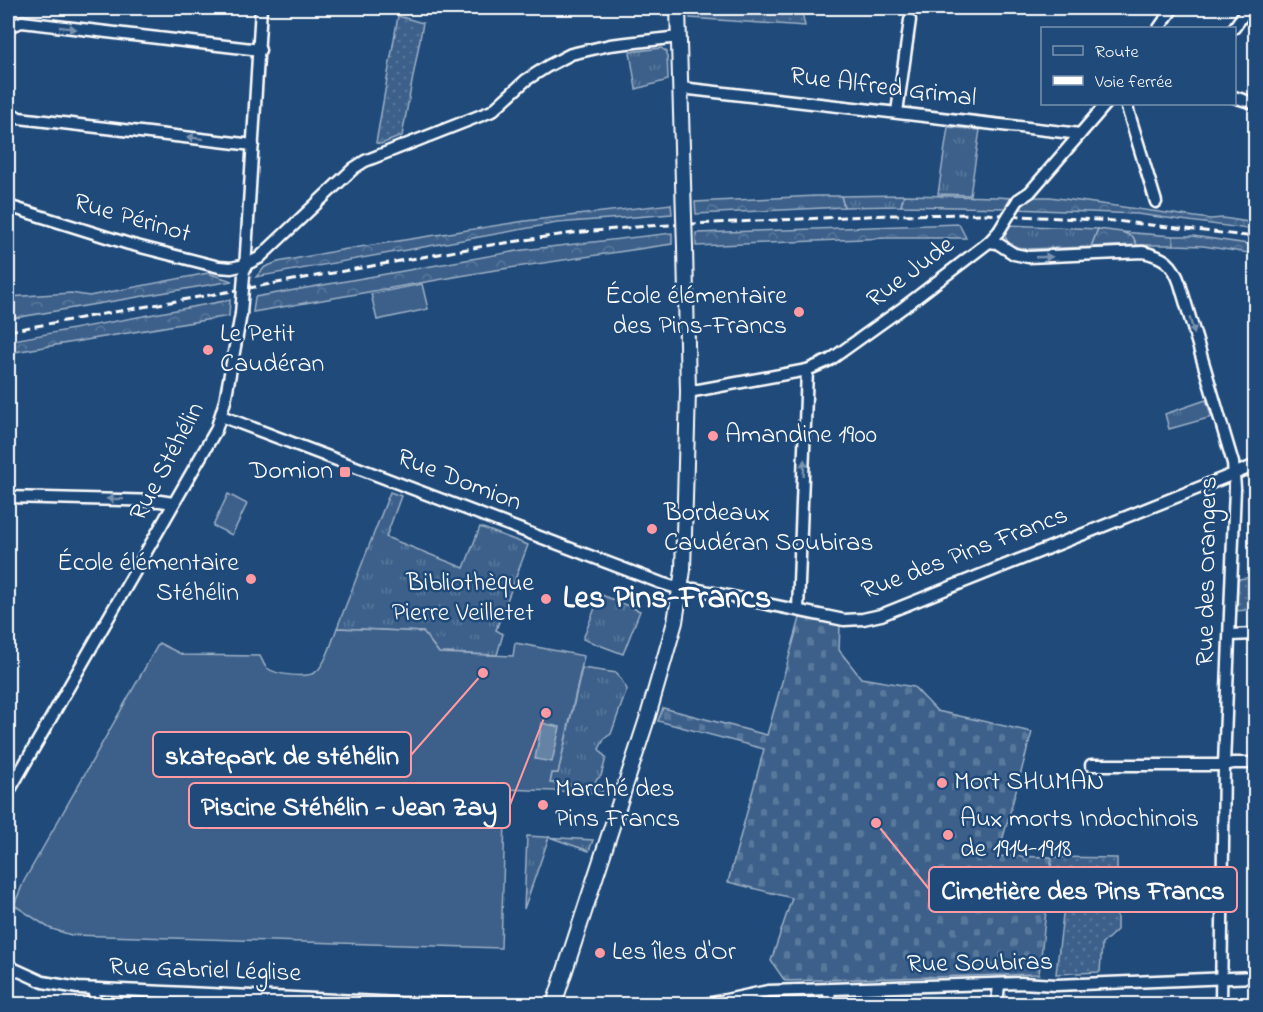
<svg xmlns="http://www.w3.org/2000/svg" width="1263" height="1012" font-family="'Indie Flower',sans-serif">
	<style>
		.grass { fill: url(#grass-tufts); stroke: #9eb0c5; stroke-width: 1.5 }
		.forest { fill: url(#forest-crowns); stroke: #9eb0c5; stroke-width: 1.5 }
		.cemetery { fill: url(#cemetery-stones); stroke: #9eb0c5; stroke-width: 1.5 }
		.garden { fill: url(#garden-dots); stroke: #9eb0c5; stroke-width: 1.5 }
		.pitch { fill: #3c618b; stroke: #9eb0c5; stroke-width: 1.5 }
		.water { fill: #6583a4; stroke: #a3b5c8; stroke-width: 1.5 }
		.lines { fill: none; stroke-linecap: round; stroke-linejoin: round }
		.minor-casing { stroke: #fff; stroke-width: 15 }
		.major-casing { stroke: #fff; stroke-width: 18 }
		.minor { stroke: #1f4a7a; stroke-width: 10 }
		.major { stroke: #1f4a7a; stroke-width: 14 }
		.rail { stroke: #fff; stroke-width: 3; stroke-dasharray: 9 4.5; stroke-linecap: butt }
		.minor-bridge-casing { stroke: #fff; stroke-width: 15; stroke-linecap: butt }
		.major-bridge-casing { stroke: #fff; stroke-width: 18; stroke-linecap: butt }
		.minor-bridge { stroke: #1f4a7a; stroke-width: 10 }
		.major-bridge { stroke: #1f4a7a; stroke-width: 14 }
		.oneway { fill: #7992af }
		.poi-dot { fill: #ff9aa2; stroke: #1f4a7a; stroke-width: 2 }
		.labels { text-anchor: middle; dominant-baseline: central; stroke-width: 5; stroke-linejoin: round; paint-order: stroke }
		.street-label { font-size: 26px; fill: #fff; stroke: #1f4a7a }
		.poi-label { font-size: 26px; fill: #fff; stroke: #1f4a7a; text-anchor: start }
		.district-label { font-size: 32px; font-weight: bold; fill: #fff; stroke: #1f4a7a }
		.leader { fill: none; stroke: #ff9aa2; stroke-width: 2 }
		.callout-dot { fill: #ff9aa2; stroke: #1f4a7a; stroke-width: 2 }
		.callout { fill: #1f4a7a; stroke: #ff9aa2; stroke-width: 2 }
		.callout-label { font-size: 27px; text-anchor: middle; font-weight: bold; fill: #fff }
	</style>
	<defs>
		<pattern id="grass-tufts" width="24" height="20" patternUnits="userSpaceOnUse" patternTransform="scale(1.5)"><rect width="24" height="20" fill="#3c618b"/><path d="M3 7l-1-3M5 7V3M7 7l1-3M15 17l-1-3M17 17v-4M19 17l1-3" fill="none" stroke="#59799c"/></pattern>
		<pattern id="forest-crowns" width="20" height="18" patternUnits="userSpaceOnUse" patternTransform="scale(1.5)"><rect width="20" height="18" fill="#3c618b"/><path d="M2 6a3 3 0 1 1 6 0M12 15a3 3 0 1 1 6 0" fill="none" stroke="#59799c"/></pattern>
		<pattern id="cemetery-stones" width="16" height="16" patternUnits="userSpaceOnUse" patternTransform="scale(1.5)"><rect width="16" height="16" fill="#3c618b"/><path d="M2 7V4a2 2 0 0 1 4 0v3zM10 15v-3a2 2 0 0 1 4 0v3z" fill="#59799c"/></pattern>
		<pattern id="garden-dots" width="8" height="8" patternUnits="userSpaceOnUse" patternTransform="scale(1.5)"><rect width="8" height="8" fill="#3c618b"/><path d="M2 2h.1M6 6h.1" fill="none" stroke="#59799c" stroke-width="1.8" stroke-linecap="round"/></pattern>
	</defs>
	<rect width="100%" height="100%" fill="#1f4a7a"/>
	<filter id="ink" filterUnits="userSpaceOnUse"><feTurbulence type="fractalNoise" baseFrequency=".0167" numOctaves="2"/><feDisplacementMap in="SourceGraphic" scale="12" xChannelSelector="R" yChannelSelector="G"/><feConvolveMatrix kernelMatrix="1 2 1 2 8 2 1 2 1" color-interpolation-filters="sRGB"/></filter>
	<g filter="url(#ink)">
		<g class="grass">
			<polygon points="661,48 667,52 668,80 636,89 630,52"/>
			<polygon points="948,127 980,130 970,195 938,194"/>
			<polygon points="904,195 901,206 844,207 841,196"/>
			<polygon points="1008,225 1098,229 1091,247 1024,249 1010,245 1005,237"/>
			<polygon points="1122,232 1173,236 1174,245 1137,245 1133,237"/>
			<polygon points="1206,400 1212,417 1169,429 1165,414"/>
			<polygon points="390,492 401,496 386,537 464,568 480,527 528,545 496,630 503,634 497,655 439,653 423,632 337,628"/>
			<polygon points="600,595 602,595 640,611 623,654 583,639"/>
			<polygon points="582,668 617,673 627,689 611,734 605,738 599,749 606,758 601,776 596,780 595,786 550,783 552,773 558,773"/>
			<polygon points="527,836 593,840 589,851 549,837 524,909"/>
		</g>
		<g class="forest">
			<polygon points="904,195 997,197 1011,198 1005,208 901,206"/>
			<polygon points="816,196 841,196 844,207 696,214 695,202"/>
			<polygon points="1032,197 1050,197 1210,219 1223,218 1255,223 1255,230 1137,214 1017,209"/>
			<polygon points="671,204 672,214 557,223 256,277 265,267 278,262 341,250 525,221"/>
			<polygon points="959,224 966,238 887,238 696,246 696,233"/>
			<polygon points="1098,229 1122,232 1133,237 1137,245 1091,247"/>
			<polygon points="672,233 672,244 489,271 253,312 255,297 523,250"/>
			<polygon points="1173,236 1193,236 1255,245 1255,254 1203,246 1174,245"/>
			<polygon points="208,273 232,281 8,319 8,297 71,293 89,296"/>
			<polygon points="230,300 229,316 8,353 8,341"/>
		</g>
		<polygon class="cemetery" points="800,618 840,625 839,650 861,678 914,687 937,711 1032,732 998,856 1052,857 1039,974 785,981 771,961 792,898 728,882 764,749 658,721 663,708 767,735"/>
		<g class="garden">
			<polygon points="690,8 801,8 805,26 690,18"/>
			<polygon points="398,16 423,23 402,136 381,144 376,143"/>
			<polygon points="1255,577 1255,609 1237,611 1238,579"/>
			<polygon points="1052,857 1117,858 1117,930 1102,944 1100,972 1056,974 1064,906 1047,902"/>
		</g>
		<g class="pitch">
			<polygon points="422,284 428,309 377,320 371,294"/>
			<polygon points="228,494 247,504 232,535 213,526"/>
			<path d="M337 628 423 632 439 653 513 656 515 643 584 656 558 773H552L550 783 602 787V793L506 789 501 948 71 935 49 928 14 905 24 881 159 643 183 655 260 656C262 659 264 666 267 668 276 675 309 679 317 671 327 661 332 641 337 628Z"/>
		</g>
		<polygon class="water" points="542,723 560,727 552,762 535,759"/>
		<g class="lines">
			<g class="minor-casing">
				<g id="minor">
					<polyline points="1159,28 1173,8"/>
					<polyline points="1234,28 1248,8"/>
					<polyline points="8,30 10,26 22,22 260,50"/>
					<polyline points="681,88 1080,134"/>
					<polyline points="1234,97 1256,104"/>
					<polyline points="1126,104 1156,202"/>
					<polyline points="8,111 19,118 253,145"/>
					<polyline points="897,112 910,20"/>
					<polyline points="1018,200 1030,192 1106,104"/>
					<polyline points="8,206 129,244 219,267 231,268 245,265 259,258 354,168 365,161 492,111 526,80 548,66 571,54 610,45 679,37"/>
					<path d="M989 242 997 243 1014 254 1028 257 1143 252C1164 257 1173 263 1180 284L1233 463 1235 488 1224 765 1221 1004"/>
					<polyline points="245,269 261,8"/>
					<polyline points="688,392 807,370 830,360 904,307 989,242 999,231"/>
					<polyline points="221,416 661,583 680,589 695,589 844,620 863,619 881,615 1256,465"/>
					<polyline points="8,497 160,501 173,503"/>
					<polyline points="798,610 807,370"/>
					<polyline points="1230,635 1256,634"/>
					<polyline points="1091,765 1224,765 1233,763 1256,763"/>
					<polyline points="8,793 216,430 225,401 241,314"/>
					<polyline points="8,966 43,982 78,988 400,1003 512,1004"/>
					<polyline points="829,990 830,1004"/>
					<polyline points="93,1004 95,989"/>
					<polyline points="707,1004 768,991 1021,983 1056,985 1256,977"/>
					<polyline points="997,1004 999,985"/>
				</g>
			</g>
			<g class="major-casing">
				<g id="major">
					<polyline points="678,8 684,217"/>
					<polyline points="554,1004 648,716 675,622 683,570 688,392 685,247"/>
				</g>
			</g>
			<use href="#minor" class="minor"/>
			<use href="#major" class="major"/>
			<polyline class="rail" points="8,331 484,246 573,233 647,226 889,215 984,214 1116,221 1256,237"/>
			<g class="minor-bridge-casing">
				<g id="minor-bridge">
					<polyline points="999,231 1018,200"/>
					<polyline points="241,314 244,275"/>
				</g>
			</g>
			<g class="major-bridge-casing">
				<polyline id="major-bridge" points="684,217 685,247"/>
			</g>
			<use href="#minor-bridge" class="minor-bridge"/>
			<use href="#major-bridge" class="major-bridge"/>
		</g>
		<defs><path id="oneway-solid" d="M-6-.8H1V-3.2L6.5 0L1 3.2V.8H-6Z" transform="scale(1.5)"/></defs>
		<g class="oneway">
			<use href="#oneway-solid" transform="translate(68 28) rotate(7)"/>
			<use href="#oneway-solid" transform="translate(195 138) rotate(-173)"/>
			<use href="#oneway-solid" transform="translate(1044 257) rotate(-2)"/>
			<use href="#oneway-solid" transform="translate(1192 326) rotate(74)"/>
			<use href="#oneway-solid" transform="translate(804 468) rotate(-88)"/>
			<use href="#oneway-solid" transform="translate(115 499) rotate(-179)"/>
		</g>
	</g>
	<g class="poi-dot">
		<circle cx="799" cy="312" r="6"/>
		<circle cx="208" cy="350" r="6"/>
		<circle cx="713" cy="436" r="6"/>
		<rect x="339" y="466" width="12" height="12" rx="3"/>
		<circle cx="652" cy="529" r="6"/>
		<circle cx="251" cy="579" r="6"/>
		<circle cx="546" cy="599" r="6"/>
		<circle cx="942" cy="783" r="6"/>
		<circle cx="543" cy="805" r="6"/>
		<circle cx="948" cy="835" r="6"/>
		<circle cx="600" cy="953" r="6"/>
	</g>
	<g class="labels">
		<g class="street-label">
			<text transform="translate(883 88) rotate(7)">Rue Alfred Grimal</text>
			<text transform="translate(132 219) rotate(16)">Rue Périnot</text>
			<text transform="translate(911 273) rotate(-37)">Rue Jude</text>
			<text transform="translate(168 462) rotate(-62)">Rue Stéhélin</text>
			<text transform="translate(459 481) rotate(21)">Rue Domion</text>
			<text transform="translate(965 554) rotate(-21)">Rue des Pins Francs</text>
			<text transform="translate(1208 571) rotate(-89)">Rue des Orangers</text>
			<text transform="translate(980 964) rotate(-1)">Rue Soubiras</text>
			<text transform="translate(205 971) rotate(2)">Rue Gabriel Léglise</text>
		</g>
		<g class="poi-label">
			<text x="787" y="297" text-anchor="end">École élémentaire<tspan x="787" dy="30">des Pins-Francs</tspan></text>
			<text x="220" y="335">Le Petit<tspan x="220" dy="30">Caudéran</tspan></text>
			<text x="725" y="436">Amandine 1900</text>
			<text x="333" y="472" text-anchor="end">Domion</text>
			<text x="664" y="514">Bordeaux<tspan x="664" dy="30">Caudéran Soubiras</tspan></text>
			<text x="239" y="564" text-anchor="end">École élémentaire<tspan x="239" dy="30">Stéhélin</tspan></text>
			<text x="534" y="584" text-anchor="end">Bibliothèque<tspan x="534" dy="30">Pierre Veilletet</tspan></text>
			<text x="954" y="783">Mort SHUMAN</text>
			<text x="555" y="790">Marché des<tspan x="555" dy="30">Pins Francs</tspan></text>
			<text x="960" y="820">Aux morts Indochinois<tspan x="960" dy="30">de 1914-1918</tspan></text>
			<text x="612" y="953">Les îles d'Or</text>
		</g>
		<g class="district-label">
			<text x="667" y="599">Les Pins-Francs</text>
		</g>
	</g>
	<path class="leader" d="M483 673L411 755M546 713L510 805M876 823L929 889"/>
	<g class="callout-dot">
		<circle cx="483" cy="673" r="6"/>
		<circle cx="546" cy="713" r="6"/>
		<circle cx="876" cy="823" r="6"/>
	</g>
	<g class="callout">
		<rect x="153" y="732" width="258" height="45" rx="6"/>
		<rect x="189" y="783" width="321" height="45" rx="6"/>
		<rect x="929" y="867" width="308" height="45" rx="6"/>
	</g>
	<g class="callout-label">
		<text x="282" y="764">skatepark de stéhélin</text>
		<text x="349" y="815">Piscine Stéhélin - Jean Zay</text>
		<text x="1083" y="899">Cimetière des Pins Francs</text>
	</g>
	<rect width="1263" height="1012" fill="none" stroke="#1f4a7a" stroke-width="30"/>
	<rect x="15" y="15" width="1233" height="982" fill="none" stroke="#fff" stroke-width="2" filter="url(#ink)"/>
	<rect x="1041" y="27" width="195" height="78" fill="#1f4a7a" stroke="#7992af" stroke-width="1.5"/>
	<rect x="1053" y="46" width="30" height="9" fill="#1f4a7a" stroke="#7992af" stroke-width="1.5"/>
	<text x="1095" y="57" font-size="18" fill="#ffffff">Route</text>
	<rect x="1053" y="76" width="30" height="9" fill="#ffffff" stroke="#7992af" stroke-width="1.5"/>
	<text x="1095" y="87" font-size="18" fill="#ffffff">Voie ferrée</text>
</svg>
